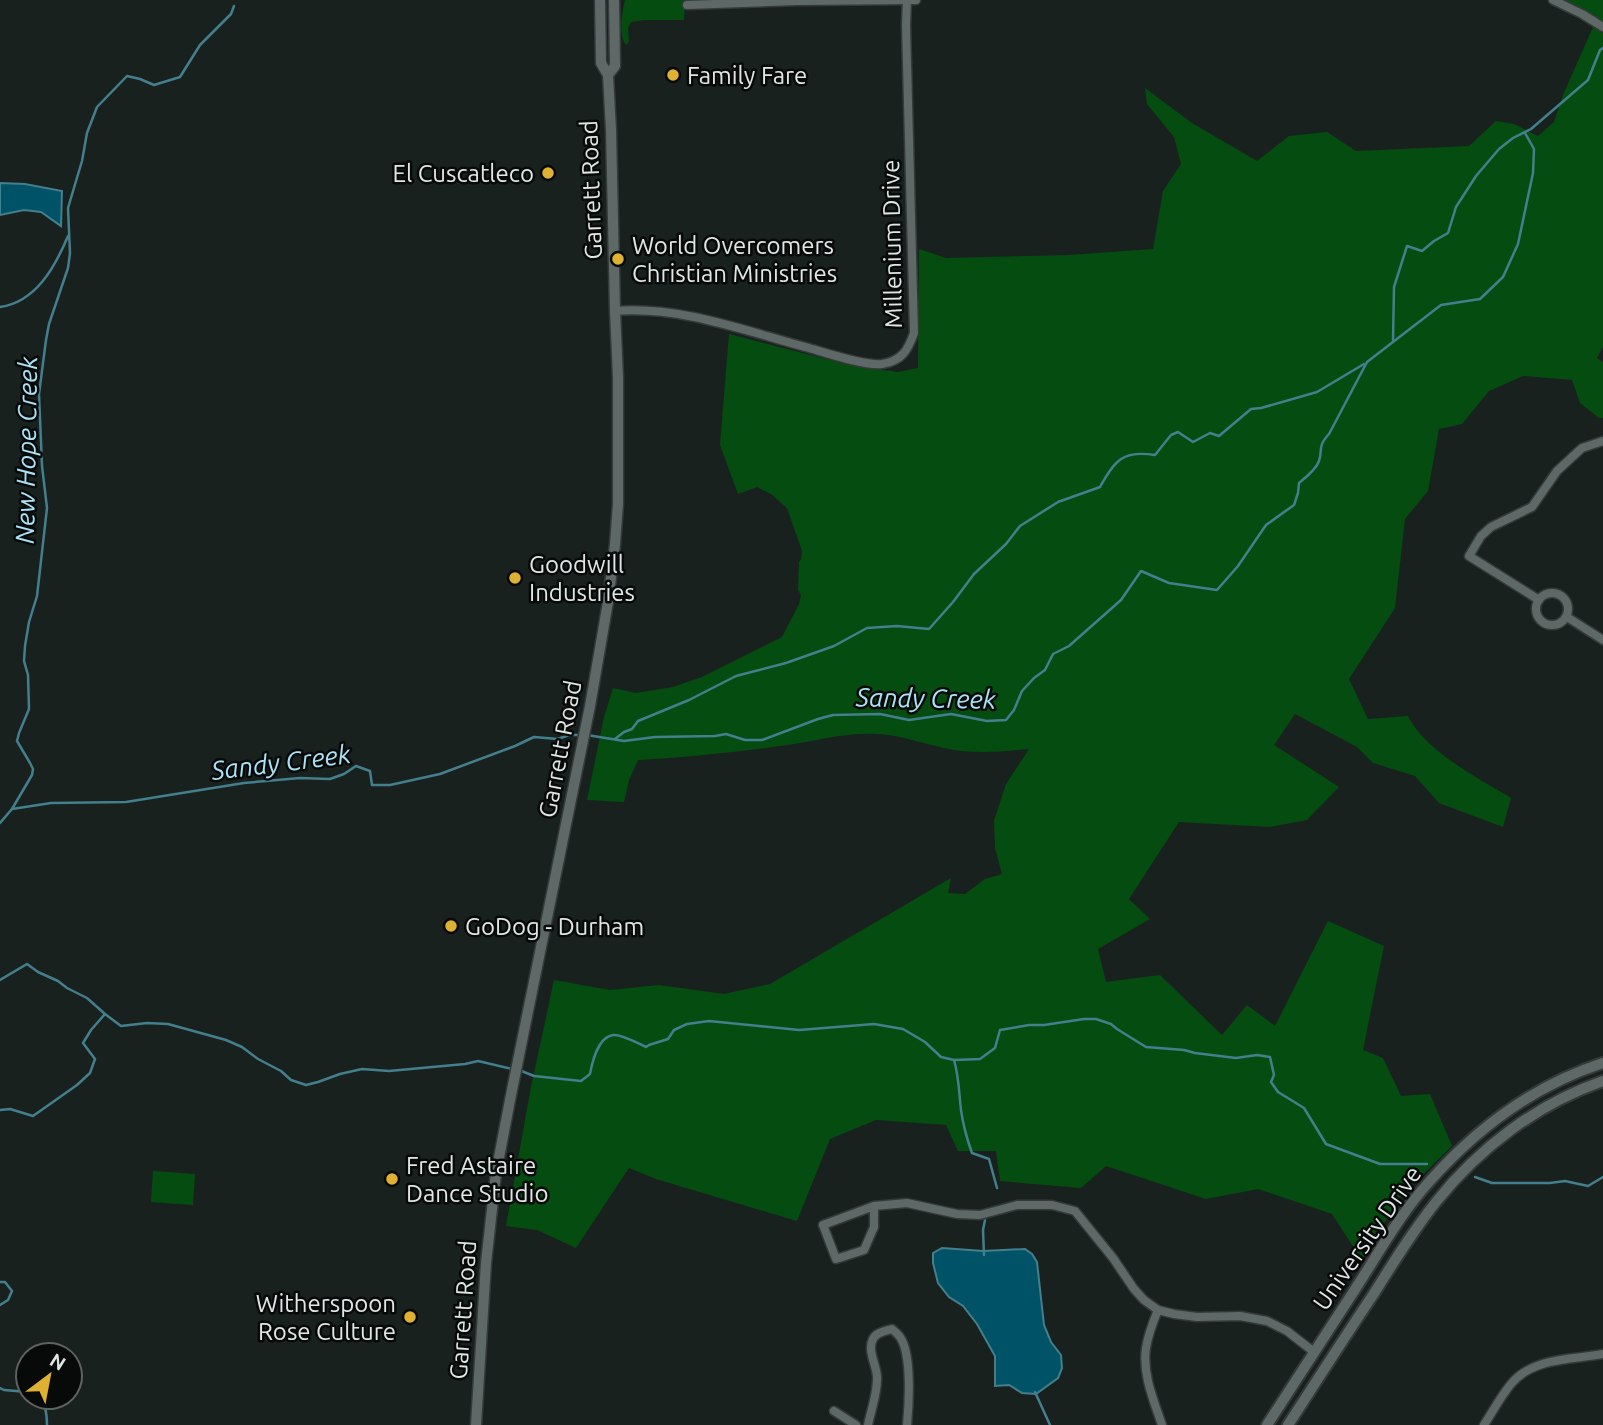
<svg xmlns="http://www.w3.org/2000/svg" width="1603" height="1425" font-family="Ubuntu,sans-serif">
	<style>
		.green { fill: #054c11 }
		.water { fill: #005366; stroke: #437f8c; stroke-width: 2 }
		.lines { fill: none; stroke-linecap: round; stroke-linejoin: round }
		.stream { stroke: #437f8c; stroke-width: 2.5 }
		.minor-casing { stroke: #353a39; stroke-width: 11 }
		.tertiary-casing { stroke: #353a39; stroke-width: 13 }
		.secondary-casing { stroke: #353a39; stroke-width: 14 }
		.minor { stroke: #5e6866; stroke-width: 8 }
		.tertiary { stroke: #5e6866; stroke-width: 10 }
		.secondary { stroke: #5e6866; stroke-width: 10 }
		.poi-dot { fill: #deb133; stroke: #070a09; stroke-width: 2.5 }
		.labels { text-anchor: middle; dominant-baseline: central; stroke-width: 5; stroke-linejoin: round; paint-order: stroke }
		.poi-label { font-size: 24px; fill: #e0e6e5; stroke: #070a09; text-anchor: start }
		.street-label { font-size: 24px; fill: #e0e6e5; stroke: #070a09 }
		.water-label { font-size: 26px; font-style: italic; fill: #abe2f5; stroke: #070a09 }
	</style>
	<rect width="100%" height="100%" fill="#19211f"/>
	<g class="green">
		<path d="M625 0H686L685 1 684 20H644L631 22 628 28 629 42 626 45C618 34 622 14 625 0Z"/>
		<polygon points="1562,0 1603,0 1603,22"/>
		<path d="M1593 27 1603 33V347L1597 358 1603 362V418H1599L1580 403 1572 380 1523 376 1489 391 1462 424 1439 429 1428 491 1405 519 1395 608 1349 679 1368 719 1408 716C1425 751 1478 778 1511 798L1503 827 1439 803 1415 776 1373 763 1357 747 1295 714 1274 745 1339 787 1307 820 1270 827 1179 822 1129 899 1150 919 1098 949 1106 982 1160 975 1222 1035 1247 1005 1275 1026 1328 921 1384 946 1363 1050 1383 1058 1401 1096 1430 1094 1452 1146 1400 1197 1362 1260 1332 1214 1258 1189 1206 1199 1106 1166 1081 1188 1000 1181 996 1151H958L946 1125 876 1120 830 1139 797 1221 656 1179 629 1168 576 1248 537 1230 506 1226 531 1087 554 980 610 990 659 985 724 994 770 984 951 878 948 893 965 894 985 879 1002 874 995 848 994 821 1006 784 1029 749C1005 751 980 754 955 750 929 746 903 735 877 734 847 732 816 741 787 745 738 752 688 757 638 760L629 780 624 802 587 800 604 717 613 688 636 693 673 687 702 677 782 637 799 604 801 595 798 590 799 562 801 559 802 551 787 508 771 494 757 487 738 494 720 445 729 334 845 364 897 372 918 368 919 249 946 258 1069 255 1153 249 1163 191 1181 164 1174 137 1147 104 1145 88 1192 123 1257 161 1289 136 1327 132 1356 151 1469 146 1496 121 1514 124 1538 136 1554 122 1563 95Z"/>
		<polygon points="153,1171 195,1174 193,1205 151,1202"/>
	</g>
	<g class="water">
		<polygon points="0,183 25,184 62,191 61,226 41,212 24,210 0,215"/>
		<polygon points="942,1248 983,1251 1025,1249 1032,1254 1037,1262 1044,1325 1051,1342 1061,1355 1062,1368 1058,1378 1036,1394 1022,1393 1009,1385 995,1386 995,1356 977,1324 963,1306 949,1297 938,1283 933,1263 933,1253"/>
	</g>
	<g class="lines">
		<g class="stream">
			<path d="M0 307C36 302 55 267 68 236"/>
			<polyline points="1393,340 1394,287 1407,246 1422,251 1434,241 1448,233 1456,207 1476,176 1499,149 1513,138 1531,129 1588,80 1600,50 1603,48"/>
			<path d="M587 735 624 741 655 737 715 736 726 734 745 740H762L818 719 833 715 880 714 909 720 951 714 987 721 1006 720 1014 710 1022 691 1034 678 1045 670 1053 654 1069 646 1121 600 1141 571 1169 583 1217 590 1238 566 1266 525 1294 505 1298 493 1299 483C1306 477 1316 470 1319 461 1323 449 1317 447 1329 434L1367 362 1441 305 1480 299 1503 277 1518 244 1533 173 1534 149 1525 133"/>
			<path d="M615 739 624 732 632 729 638 721 689 700 736 676 786 663 834 646 867 628 897 626 929 629 953 602 974 574 1006 544 1020 526 1058 502 1100 487C1115 460 1123 450 1155 455L1171 435 1178 432 1193 442 1210 433 1219 436 1251 409 1261 408 1317 392 1364 364"/>
			<polyline points="12,809 51,803 126,802 244,783 300,778 330,779 344,774 356,766 370,771 372,785 390,785 440,774 515,746 534,737 558,739 569,735 580,735"/>
			<polyline points="0,823 12,809 32,775 33,769 30,763 17,741 19,733 29,709 28,675 24,661 25,646 29,622 37,596 47,508 42,466 39,394 46,340 49,324 68,268 70,253 68,208 82,161 87,133 97,107 127,76 140,79 154,85 180,77 200,45 231,14 234,6"/>
			<polyline points="0,980 27,964 38,972 58,981 67,988 87,998 105,1014 91,1030 83,1043 95,1059 90,1073 77,1085 33,1116 10,1109 0,1110"/>
			<polyline points="105,1014 121,1026 147,1023 168,1024 226,1040 242,1047 258,1059 281,1071 291,1080 306,1085 318,1082 340,1074 362,1069 389,1071 465,1064 478,1061 512,1069"/>
			<path d="M954 1060C959 1077 959 1093 961 1110 963 1125 967 1139 972 1153L989 1159 997 1188"/>
			<path d="M519 1070 534 1076 581 1081 590 1074C592 1063 598 1037 613 1035 622 1034 637 1043 646 1047L649 1045 668 1039 674 1030 687 1024 709 1021 799 1030 874 1024 903 1029 925 1042 941 1057 954 1060 980 1059 995 1048 1000 1030 1029 1025H1044L1084 1019H1096L1111 1024 1117 1029 1146 1047 1184 1050 1195 1053 1236 1058 1257 1055 1270 1057 1274 1075 1271 1082 1278 1092 1304 1108 1326 1144 1380 1164H1427"/>
			<polyline points="1475,1177 1492,1183 1550,1183 1565,1181 1588,1186 1603,1177"/>
			<polyline points="984,1255 983,1230 985,1220"/>
			<polyline points="0,1282 5,1282 12,1291 8,1300 0,1305"/>
			<polyline points="0,1388 4,1390 28,1392"/>
			<polyline points="1035,1392 1050,1425"/>
			<path d="M39 1397C46 1404 47 1415 47 1425"/>
		</g>
		<g class="minor-casing">
			<g id="minor">
				<polyline points="1553,0 1582,14 1603,27"/>
				<polyline points="687,5 796,1 916,0"/>
				<path d="M615 311C682 306 745 331 809 348 826 353 865 366 882 364 902 361 908 350 914 333L906 25 907 0"/>
				<circle cx="1552" cy="609" r="16"/>
				<polyline points="1539,600 1469,556 1481,536 1491,527 1532,507 1557,471 1582,448 1603,441"/>
				<polyline points="1567,617 1603,640"/>
				<polyline points="874,1206 874,1227 864,1250 836,1259 823,1225 874,1206 907,1203 957,1214 980,1215 1017,1205 1052,1205 1075,1211 1113,1258 1134,1289 1144,1300 1158,1310 1174,1314 1197,1317 1240,1316 1267,1321 1287,1331 1314,1352"/>
				<path d="M1158 1310C1153 1322 1148 1335 1146 1348 1142 1374 1154 1401 1162 1425"/>
				<polyline points="834,1411 856,1425"/>
				<path d="M868 1425C871 1410 878 1392 877 1376 876 1364 867 1350 873 1339 876 1332 886 1331 892 1329 895 1332 898 1334 900 1337 912 1354 909 1404 907 1425"/>
				<path d="M1484 1425C1493 1411 1501 1396 1511 1384 1533 1357 1573 1360 1603 1354"/>
			</g>
		</g>
		<g class="tertiary-casing">
			<g id="tertiary">
				<polyline points="608,75 615,66 614,0"/>
				<polyline points="476,1425 486,1263 496,1173 511,1095 590,706 608,602 615,544 618,504 618,377 615,311 611,130 608,75 601,63 600,0"/>
			</g>
		</g>
		<g class="secondary-casing">
			<g id="secondary">
				<path d="M1267 1425C1296 1380 1325 1336 1354 1291 1378 1254 1400 1214 1429 1182 1476 1129 1535 1085 1603 1063"/>
				<path d="M1288 1425C1316 1382 1344 1338 1373 1295 1393 1263 1413 1231 1436 1202 1479 1148 1537 1104 1603 1081"/>
			</g>
		</g>
		<use href="#minor" class="minor"/>
		<use href="#tertiary" class="tertiary"/>
		<use href="#secondary" class="secondary"/>
	</g>
	<g class="poi-dot">
		<circle cx="673" cy="75" r="7"/>
		<circle cx="548" cy="173" r="7"/>
		<circle cx="618" cy="259" r="7"/>
		<circle cx="515" cy="578" r="7"/>
		<circle cx="451" cy="926" r="7"/>
		<circle cx="392" cy="1179" r="7"/>
		<circle cx="410" cy="1317" r="7"/>
	</g>
	<g class="labels">
		<g class="poi-label">
			<text x="687" y="75">Family Fare</text>
			<text x="534" y="173" text-anchor="end">El Cuscatleco</text>
			<text x="632" y="245">World Overcomers<tspan x="632" dy="28">Christian Ministries</tspan></text>
			<text x="529" y="564">Goodwill<tspan x="529" dy="28">Industries</tspan></text>
			<text x="465" y="926">GoDog - Durham</text>
			<text x="406" y="1165">Fred Astaire<tspan x="406" dy="28">Dance Studio</tspan></text>
			<text x="396" y="1303" text-anchor="end">Witherspoon<tspan x="396" dy="28">Rose Culture</tspan></text>
		</g>
		<g class="street-label">
			<text transform="translate(591 190) rotate(-92)">Garrett Road</text>
			<text transform="translate(892 244) rotate(-91)">Millenium Drive</text>
			<text transform="translate(560 749) rotate(-79)">Garrett Road</text>
			<text transform="translate(1367 1238) rotate(-55)">University Drive</text>
			<text transform="translate(463 1310) rotate(-86)">Garrett Road</text>
		</g>
		<g class="water-label">
			<text transform="translate(26 450) rotate(-89)">New Hope Creek</text>
			<text transform="translate(926 698) rotate(1)">Sandy Creek</text>
			<text transform="translate(281 762) rotate(-7)">Sandy Creek</text>
		</g>
	</g>
	<g transform="translate(49 1376) rotate(32)"><circle r="33" fill="#070a09" stroke="#5e6261" stroke-width="2"/>
	<path d="M0-5L12 26L0 18L-12 26Z" fill="#deb133"/>
	<text y="-10" font-size="19" font-weight="bold" text-anchor="middle" fill="#e0e6e5">N</text>
	</g>
</svg>
